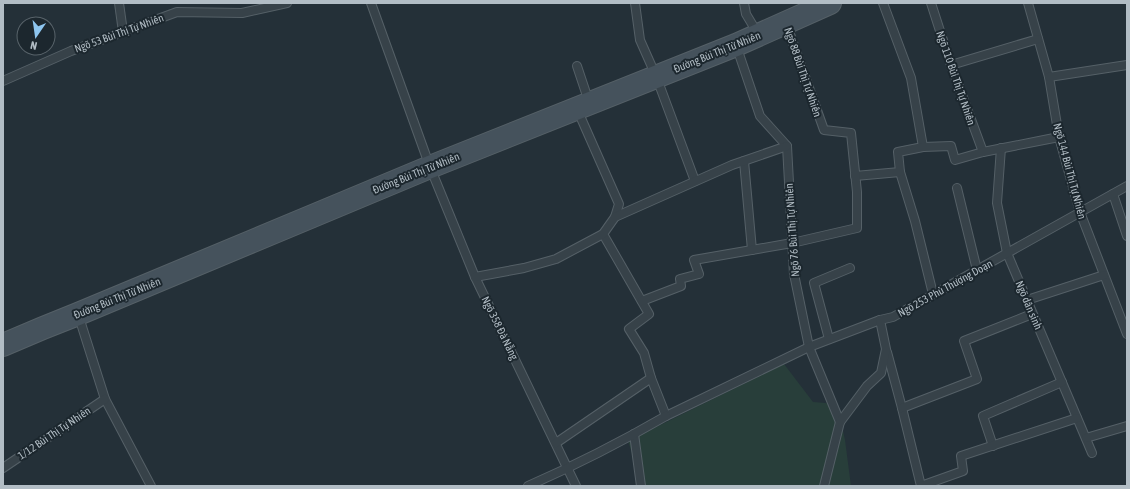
<svg xmlns="http://www.w3.org/2000/svg" width="1130" height="489" font-family="'Asap Condensed',sans-serif">
	<style>
		.green { fill: #283e3a }
		.lines { fill: none; stroke-linecap: round; stroke-linejoin: round }
		.lane-casing { stroke: #556067; stroke-width: 10 }
		.secondary-casing { stroke: #556067; stroke-width: 24 }
		.lane { stroke: #374249; stroke-width: 8 }
		.secondary { stroke: #45525c; stroke-width: 22 }
		.labels { text-anchor: middle; dominant-baseline: central; stroke-width: 4; stroke-linejoin: round; paint-order: stroke }
		.street-label { font-size: 11px; fill: #b2bdc5; stroke: #1c272e }
	</style>
	<rect width="100%" height="100%" fill="#243038"/>
	<polygon class="green" points="784,364 813,402 837,404 845,440 851,486 643,486 628,441"/>
	<g class="lines">
		<g class="lane-casing">
			<g id="lane">
				<polyline points="119,3 123,32"/>
				<polyline points="371,3 430,167 475,277 576,486"/>
				<polyline points="635,3 640,40 656,76 695,181"/>
				<polyline points="744,3 746,14 758,34"/>
				<polyline points="883,3 911,78 923,147"/>
				<polyline points="931,3 951,65 983,152"/>
				<polyline points="1028,3 1049,77 1059,137 1080,212 1127,334"/>
				<polyline points="736,45 760,116 787,146 794,274 809,347 840,422"/>
				<polyline points="951,65 1038,39"/>
				<polyline points="577,66 589,102"/>
				<polyline points="1049,77 1127,65"/>
				<polyline points="3,81 71,51 177,12 242,13 287,3"/>
				<polyline points="577,109 619,204 615,217"/>
				<polyline points="1001,148 997,203 1007,253 1092,453"/>
				<polyline points="744,161 752,250"/>
				<polyline points="900,172 915,221 933,294"/>
				<polyline points="855,176 900,172 898,152 923,147 951,146 955,160 983,152 1059,137"/>
				<polyline points="957,188 977,270"/>
				<polyline points="1113,194 1127,236"/>
				<polyline points="603,234 649,314 629,329 644,353 651,378"/>
				<polyline points="475,277 524,268 556,259 603,234 615,217 732,165 787,146"/>
				<polyline points="1027,300 1104,275"/>
				<polyline points="642,301 681,286 680,279 699,274 694,260 792,243 857,228 857,192 851,133 824,130 786,23"/>
				<polyline points="78,314 105,399 151,486"/>
				<polyline points="829,339 814,283 850,268"/>
				<polyline points="887,352 902,408 921,486"/>
				<polyline points="902,408 977,379 964,341 1032,314"/>
				<polyline points="634,434 641,486"/>
				<polyline points="1086,438 1127,426"/>
				<polyline points="556,443 651,378 666,416 809,347 880,320"/>
				<polyline points="993,446 983,416 1062,382"/>
				<polyline points="3,468 105,399"/>
				<path d="M528 486C576 465 621 442 666 416"/>
				<polyline points="824,486 840,422 867,386 881,373 886,349 880,320 893,317 1127,186"/>
				<polyline points="921,486 963,471 961,456 1077,418"/>
			</g>
		</g>
		<g class="secondary-casing">
			<polyline id="secondary" points="3,345 43,328 78,314 430,167 736,45 830,3"/>
		</g>
		<use href="#lane" class="lane"/>
		<use href="#secondary" class="secondary"/>
	</g>
	<g class="labels">
		<g class="street-label">
			<text transform="translate(119 33) rotate(-20)">Ngõ 53 Bùi Thị Tự Nhiên</text>
			<text transform="translate(717 52) rotate(-22)">Đường Bùi Thị Từ Nhiên</text>
			<text transform="translate(803 72) rotate(71)">Ngõ 88 Bùi Thị Tự Nhiên</text>
			<text transform="translate(956 78) rotate(71)">Ngõ 110 Bùi Thị Tự Nhiên</text>
			<text transform="translate(1070 171) rotate(75)">Ngõ 144 Bùi Thị Tự Nhiên</text>
			<text transform="translate(416 173) rotate(-22)">Đường Bùi Thị Từ Nhiên</text>
			<text transform="translate(792 230) rotate(-94)">Ngõ 76 Bùi Thị Tự Nhiên</text>
			<text transform="translate(945 288) rotate(-29)">Ngõ 253 Phù Thượng Doạn</text>
			<text transform="translate(117 298) rotate(-22)">Đường Bùi Thị Từ Nhiên</text>
			<text transform="translate(1029 305) rotate(67)">Ngõ dân sinh</text>
			<text transform="translate(500 328) rotate(64)">Ngõ 358 Đà Nẵng</text>
			<text transform="translate(54 433) rotate(-34)">1/12 Bùi Thị Tự Nhiên</text>
		</g>
	</g>
	<rect width="1130" height="489" fill="none" stroke="#b2bdc5" stroke-width="8"/>
	<g transform="translate(36 36) rotate(193)"><circle r="19" fill="#1c272e" stroke="#58636a"/>
	<path d="M0-3L7 15L0 10L-7 15Z" fill="#8dc5ef"/>
	<text y="-6" font-size="11" font-weight="bold" text-anchor="middle" fill="#b2bdc5">N</text>
	</g>
</svg>
